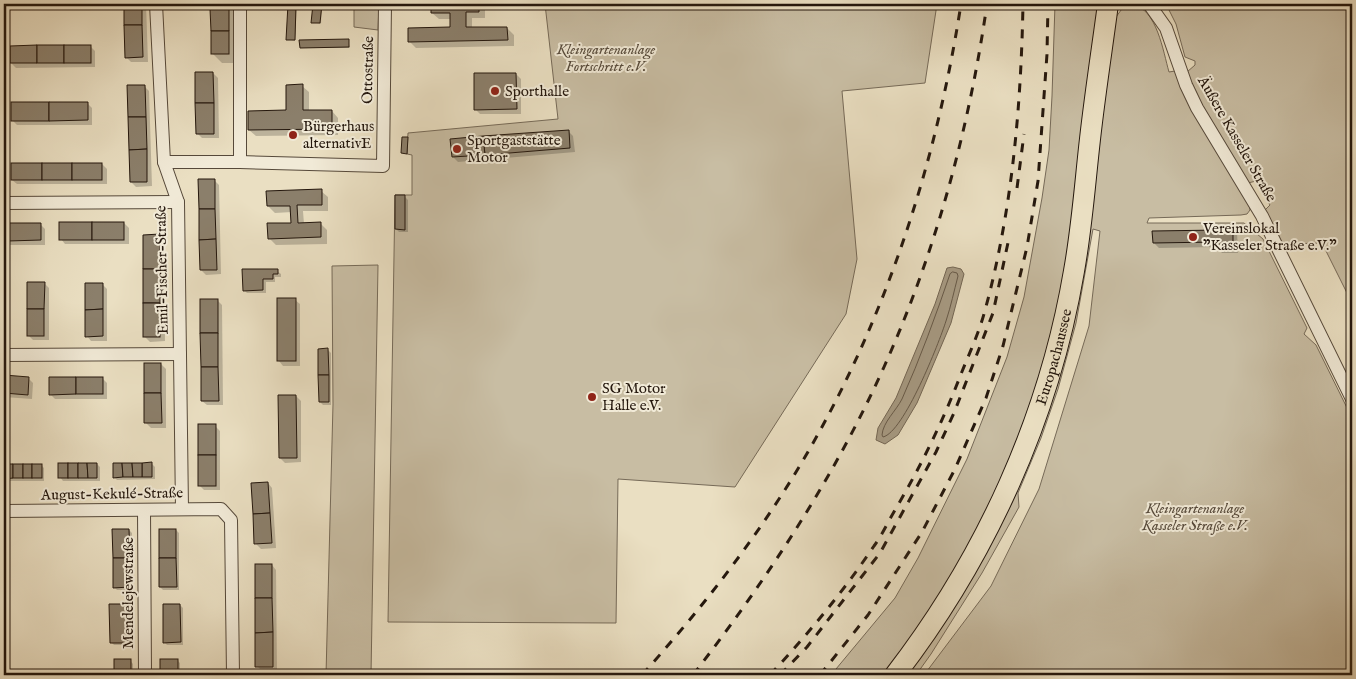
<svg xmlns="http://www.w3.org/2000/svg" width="1356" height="679" font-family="'IM FELL English',serif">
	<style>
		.green { fill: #c8bda3; stroke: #766a58 }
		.water { fill: #a79b84; stroke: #736654 }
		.shadow { fill: #0003 }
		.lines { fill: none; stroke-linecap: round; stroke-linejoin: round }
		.shore { stroke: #665948; stroke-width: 1 }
		.building { fill: #8b7f6b; stroke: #24170d }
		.minor-casing { stroke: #56493a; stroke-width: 14 }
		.primary-casing { stroke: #24170d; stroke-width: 22 }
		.minor { stroke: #f1ead7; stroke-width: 12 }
		.primary { stroke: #eadfc2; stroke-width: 20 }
		.rail { stroke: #24170d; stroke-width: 3; stroke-dasharray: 9 9; stroke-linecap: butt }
		.poi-dot { fill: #8f2418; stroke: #f1ead7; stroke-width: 2 }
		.labels { text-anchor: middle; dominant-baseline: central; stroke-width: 4; stroke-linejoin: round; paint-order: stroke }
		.park-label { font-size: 15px; font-style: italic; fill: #55493a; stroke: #f1ead7 }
		.street-label { font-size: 15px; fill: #24170d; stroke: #f1ead7 }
		.poi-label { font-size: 15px; fill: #24170d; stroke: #f1ead7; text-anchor: start }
	</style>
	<rect width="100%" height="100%" fill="#eadfc2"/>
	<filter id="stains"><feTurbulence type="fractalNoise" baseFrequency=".004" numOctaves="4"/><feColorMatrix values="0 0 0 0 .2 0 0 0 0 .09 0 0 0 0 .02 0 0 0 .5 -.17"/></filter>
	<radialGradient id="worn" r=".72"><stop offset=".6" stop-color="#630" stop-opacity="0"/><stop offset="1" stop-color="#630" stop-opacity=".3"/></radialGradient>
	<g class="green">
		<polygon points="354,4 379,4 378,30 354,27"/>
		<polygon points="545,4 937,4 925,83 842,91 857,259 846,314 735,487 618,479 616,623 388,622 395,195 412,195 412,155 407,154 408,133 558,119"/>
		<polygon points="1055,4 1099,4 1074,231 1044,374 981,530 888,675 831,675 895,598 918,558 967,459 1007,357 1024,297 1042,198 1049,150 1052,96"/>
		<path d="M1132 4C1157 9 1163 51 1169 72L1175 71 1249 205 1250 210 1247 214 1241 215 1149 218 1147 223H1244L1263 239 1307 328 1304 334 1316 345 1352 418V424L1348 429 1352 436V675H924L991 586 1039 489 1089 326 1100 231 1093 229 1076 323 1058 389 1041 438 1018 493 1019 507 982 573 931 654 916 675H903L1034 440 1116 17 1124 6Z"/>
		<polygon points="1166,4 1352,4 1352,303 1322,243 1287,244 1279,240 1265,210 1270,205 1256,181 1248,183 1205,116 1187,72 1195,65 1195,61 1185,57 1176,24"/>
		<polygon points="378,265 371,675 326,675 333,404 332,266"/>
	</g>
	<polygon class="water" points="953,267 961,269 964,274 951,323 917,403 898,435 885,444 876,440 878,428 896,398 935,304 947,268"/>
	<g class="shadow">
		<polygon points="11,4 93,4 93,9 16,9"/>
		<polygon points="125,4 146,4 148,62 131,62 126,57"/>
		<polygon points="212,4 238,4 239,63 222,63 212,53"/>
		<polygon points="289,4 297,4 295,41 287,39"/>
		<polygon points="314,4 322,4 321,24 313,22"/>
		<polygon points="432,4 485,4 485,18 472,18 472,28 507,28 514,35 514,46 416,48 409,41 451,28 451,19 439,19 432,13"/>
		<polygon points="348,40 350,48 301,48"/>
		<polygon points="90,46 95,51 95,67 16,68 11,63"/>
		<polygon points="213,73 218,78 219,138 202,138 197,133"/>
		<polygon points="516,74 521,79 521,114 480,114 475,109"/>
		<polygon points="144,86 149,91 152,186 136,187 131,182"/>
		<polygon points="302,86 309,92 309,111 332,111 338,118 338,135 256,136 249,130 288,112"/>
		<polygon points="87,103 92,108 92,125 17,125 12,120"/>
		<polygon points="568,131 573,136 575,152 458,162 453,157"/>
		<polygon points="102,164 107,169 107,184 17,184 12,180"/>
		<polygon points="214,180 219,185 221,274 206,275 201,270"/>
		<polygon points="321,191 328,197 328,211 303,211 304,224 320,223 327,230 327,244 276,245 269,238 292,224 292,212 275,213 268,206"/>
		<polygon points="405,197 408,200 408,232 399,232 396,229"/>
		<polygon points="124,223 129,228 129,244 65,244 61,239"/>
		<polygon points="4,224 40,224 45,229 45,245 4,245"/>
		<polygon points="1232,227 1237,232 1238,253 1222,253 1217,247 1159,248 1154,243 1221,231"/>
		<polygon points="159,236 164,241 165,341 150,342 145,337"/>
		<polygon points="244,271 277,271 281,274 281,277 275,277 275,282 266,282 266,293 247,293 244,290"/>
		<polygon points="44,283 49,288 49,340 33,340 28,335"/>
		<polygon points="102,284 107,289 107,341 91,341 87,336"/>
		<polygon points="217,300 222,305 223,405 207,405 202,401"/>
		<polygon points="295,300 300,304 300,366 283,366 279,361"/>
		<polygon points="328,350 331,353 331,405 323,405 320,402"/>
		<polygon points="161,364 166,369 166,428 151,428 146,423"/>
		<polygon points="4,376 28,378 33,383 32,399 4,397"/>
		<polygon points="102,378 107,383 107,399 55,399 50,394"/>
		<polygon points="296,396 301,401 301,462 285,463 280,458"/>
		<polygon points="215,426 220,431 220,490 204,490 199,485"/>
		<polygon points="97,464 100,467 100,481 63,481 60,477"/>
		<polygon points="152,464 155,467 155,479 117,480 114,477"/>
		<polygon points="41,465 44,468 44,481 8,481 5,478"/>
		<polygon points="268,483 272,488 276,548 261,549 256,544"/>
		<polygon points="129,530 132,533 132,590 117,590 114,587"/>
		<polygon points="176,530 179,533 179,590 163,590 160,587"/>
		<polygon points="272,565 276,570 277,671 262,671 257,666"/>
		<polygon points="126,605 129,608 130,645 114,645 111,642"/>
		<polygon points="180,605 183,608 183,645 167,645 164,642"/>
		<polygon points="130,660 133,664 133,675 115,675 115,661"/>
		<polygon points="161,660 177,660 180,663 180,675 161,675"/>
	</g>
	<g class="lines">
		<path class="shore" d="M953 272 957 273 958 276C954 291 951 306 946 321 939 343 904 432 883 437L882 435C883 422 896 411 902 399 920 359 936 315 950 274Z"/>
	</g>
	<g class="building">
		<rect x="124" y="4" width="18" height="21"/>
		<polygon points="210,4 229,4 229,8 210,9"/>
		<polygon points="288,4 296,4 295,40 286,40"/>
		<polygon points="313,4 322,4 320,23 311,23"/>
		<polygon points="431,4 479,4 479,12 466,12 466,27 507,27 508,40 408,42 408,28 450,27 450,13 431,13"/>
		<polygon points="229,8 229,31 211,31 210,9"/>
		<polygon points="124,25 142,25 143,57 125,58"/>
		<rect x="211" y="31" width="18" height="23"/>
		<polygon points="349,39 349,47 300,48 299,40"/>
		<polygon points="37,45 37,63 10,63 10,46"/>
		<rect x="37" y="45" width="27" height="18"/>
		<rect x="64" y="45" width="27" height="18"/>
		<polygon points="195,72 213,72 214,103 195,103"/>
		<polygon points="474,73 516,73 517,109 474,110"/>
		<polygon points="303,84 303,110 332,110 332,129 248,130 248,111 286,110 286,85"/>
		<polygon points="127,85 145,85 146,117 128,117"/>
		<rect x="11" y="102" width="38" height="19"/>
		<polygon points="49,102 88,102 88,120 49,121"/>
		<polygon points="195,103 214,103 214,134 196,134"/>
		<polygon points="128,117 146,117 147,149 129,150"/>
		<polygon points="569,130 570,148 485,155 483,136"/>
		<polygon points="483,136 485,155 452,157 450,139"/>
		<polygon points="402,137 408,137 407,154 401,153"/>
		<polygon points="147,149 147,182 130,182 129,150"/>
		<rect x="11" y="163" width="31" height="17"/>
		<rect x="42" y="163" width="30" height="17"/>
		<rect x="72" y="163" width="30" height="17"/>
		<polygon points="198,179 215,179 215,209 199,209"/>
		<polygon points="322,189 322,205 297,205 298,223 321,222 321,237 268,239 267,223 291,223 290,206 267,206 266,191"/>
		<polygon points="395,195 405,195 405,230 395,229"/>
		<polygon points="199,209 215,209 216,239 199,240"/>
		<rect x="59" y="222" width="33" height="18"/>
		<rect x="92" y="222" width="32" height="18"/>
		<rect x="4" y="223" width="4" height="18"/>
		<polygon points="8,223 41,223 41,240 8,241"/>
		<polygon points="1233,225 1233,249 1216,249 1216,242 1153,243 1152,231 1220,230 1220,226"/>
		<polygon points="160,234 160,269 143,269 143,235"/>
		<polygon points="216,239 217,270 200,270 199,240"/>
		<rect x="143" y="269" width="17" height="34"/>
		<polygon points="242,269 278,269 278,274 273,274 273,279 263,279 263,290 243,291"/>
		<polygon points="27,282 45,282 44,309 27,309"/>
		<polygon points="85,283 103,283 103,309 85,310"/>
		<rect x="277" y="298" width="19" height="63"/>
		<rect x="200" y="299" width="18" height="34"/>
		<rect x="143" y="303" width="17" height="34"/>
		<rect x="27" y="309" width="17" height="27"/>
		<polygon points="103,309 103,336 85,337 85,310"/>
		<polygon points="200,333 218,333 218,367 201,367"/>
		<polygon points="328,348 329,375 318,375 318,349"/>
		<rect x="144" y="363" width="17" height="30"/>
		<polygon points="201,367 218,367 219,401 201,401"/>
		<polygon points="4,375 29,377 28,395 4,393"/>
		<polygon points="318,375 329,375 329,402 319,402"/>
		<polygon points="49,377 76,377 76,394 49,395"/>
		<rect x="76" y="377" width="27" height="17"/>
		<polygon points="144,393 161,393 162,423 144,423"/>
		<polygon points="278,395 296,395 297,458 279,458"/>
		<rect x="198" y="424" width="18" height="31"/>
		<rect x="198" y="455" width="18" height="31"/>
		<polygon points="152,462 152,477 142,477 142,463"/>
		<rect x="58" y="463" width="10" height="15"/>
		<rect x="68" y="463" width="10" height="15"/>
		<polygon points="78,463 87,463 88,478 78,478"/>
		<polygon points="87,463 97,463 97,478 88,478"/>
		<polygon points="113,463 122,463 123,477 113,478"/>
		<polygon points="122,463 132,463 133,477 123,477"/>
		<polygon points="132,463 142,463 142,477 133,477"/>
		<polygon points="4,464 13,464 13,478 4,479"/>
		<rect x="13" y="464" width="10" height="14"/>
		<rect x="23" y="464" width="9" height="14"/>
		<rect x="32" y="464" width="10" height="14"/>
		<polygon points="268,482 270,513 253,514 251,483"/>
		<polygon points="270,513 272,543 254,544 253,514"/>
		<polygon points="112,529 129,529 130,558 113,558"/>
		<rect x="159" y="529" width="17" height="29"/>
		<polygon points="113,558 130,558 130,587 113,588"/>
		<polygon points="159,558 176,558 177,587 159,587"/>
		<rect x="255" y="564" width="17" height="34"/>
		<polygon points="255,598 272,598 273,632 255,633"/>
		<polygon points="109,604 127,604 127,643 110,643"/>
		<polygon points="163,604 180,604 181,642 163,643"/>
		<polygon points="273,632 273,667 255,667 255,633"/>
		<rect x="114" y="659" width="17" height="16"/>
		<rect x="160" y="659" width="18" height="16"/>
	</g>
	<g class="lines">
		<g class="minor-casing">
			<g id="minor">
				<polyline points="156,4 164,162 178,202 182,509"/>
				<polyline points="240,4 240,162"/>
				<polyline points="1149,4 1166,28 1186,85 1197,108 1262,216 1352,399"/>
				<polyline points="164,162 240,162 383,166 385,4"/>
				<polyline points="4,203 178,202"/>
				<polyline points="4,355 180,354"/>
				<polyline points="144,510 145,675"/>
				<polyline points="4,511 221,509 231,520 233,675"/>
			</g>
		</g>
		<g class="primary-casing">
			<g id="primary">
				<path id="s1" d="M895 675C986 557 1049 418 1074 271 1082 227 1085 183 1090 139 1095 94 1102 49 1108 4"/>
			</g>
		</g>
		<use href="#minor" class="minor"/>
		<use href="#primary" class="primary"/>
		<g class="rail">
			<polyline points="1017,188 1024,134"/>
			<path d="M642 675C693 618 738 562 779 499 876 350 934 178 961 4"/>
			<path d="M693 675C767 579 834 478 884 367 936 251 969 129 987 4"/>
			<path d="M770 675C808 634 843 592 874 546 882 535 888 522 895 510 921 466 943 421 961 374 969 354 978 335 984 314 1012 213 1021 108 1023 4"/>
			<polyline points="780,675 807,647 880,553 936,452 954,413 993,313 1009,238"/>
			<polyline points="820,675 868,615 922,532 955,469 986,398 1003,346 1027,247 1038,181 1047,54 1048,4"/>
		</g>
	</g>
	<g class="poi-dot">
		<circle cx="495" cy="91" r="5"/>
		<circle cx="293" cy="135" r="5"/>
		<circle cx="457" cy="149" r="5"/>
		<circle cx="1193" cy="237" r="5"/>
		<circle cx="592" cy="397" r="5"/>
	</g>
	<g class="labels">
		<g class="park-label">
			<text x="606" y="49">Kleingartenanlage<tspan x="606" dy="17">Fortschritt e.V.</tspan></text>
			<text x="1195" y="508">Kleingartenanlage<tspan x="1195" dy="17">Kasseler Straße e.V.</tspan></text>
		</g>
		<g class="street-label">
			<text transform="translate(368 70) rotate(-89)">Ottostraße</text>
			<text transform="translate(1237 139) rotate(60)">Äußere Kasseler Straße</text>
			<text transform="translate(162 270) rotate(-91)">Emil-Fischer-Straße</text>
			<text stroke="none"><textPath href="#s1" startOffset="358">Europachaussee</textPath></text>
			<text transform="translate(112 494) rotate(-1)">August-Kekulé-Straße</text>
			<text transform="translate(128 593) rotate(-90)">Mendelejewstraße</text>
		</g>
		<g class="poi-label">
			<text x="505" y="91">Sporthalle</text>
			<text x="303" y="126">Bürgerhaus<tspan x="303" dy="17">alternativE</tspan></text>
			<text x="467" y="140">Sportgaststätte<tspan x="467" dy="17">Motor</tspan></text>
			<text x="1203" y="228">Vereinslokal<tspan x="1203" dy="17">"Kasseler Straße e.V."</tspan></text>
			<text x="602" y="388">SG Motor<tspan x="602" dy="17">Halle e.V.</tspan></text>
		</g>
	</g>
	<rect width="1356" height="679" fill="none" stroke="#eadfc2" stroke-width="20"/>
	<rect x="5" y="5" width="1346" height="669" fill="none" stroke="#24170d" stroke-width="2.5"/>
	<rect x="10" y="10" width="1336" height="659" fill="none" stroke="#24170d"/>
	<rect width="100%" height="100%" filter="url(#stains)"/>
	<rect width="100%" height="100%" fill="url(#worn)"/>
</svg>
